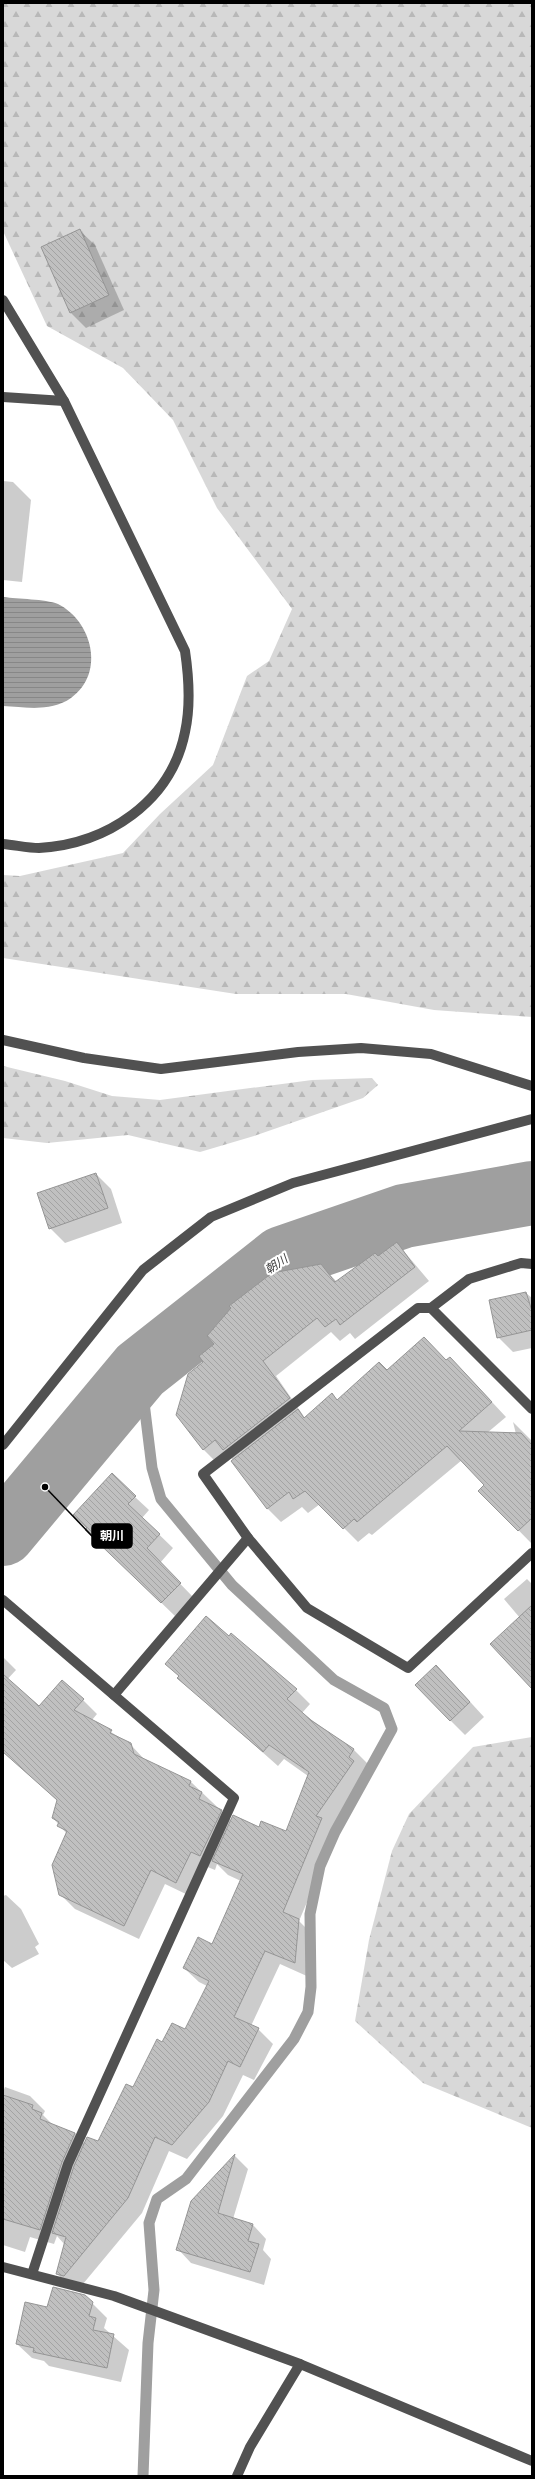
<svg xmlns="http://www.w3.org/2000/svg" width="535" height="2479" font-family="'Titillium Web','Noto Sans JP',sans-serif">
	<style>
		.forest { fill: url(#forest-firs) }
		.water { fill: url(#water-rules) }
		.shadow { fill: #0003 }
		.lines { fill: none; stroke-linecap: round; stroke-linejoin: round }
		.stream { stroke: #9f9f9f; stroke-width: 11 }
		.river { stroke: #9f9f9f; stroke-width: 64 }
		.building { fill: url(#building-back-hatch); stroke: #959595 }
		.minor { stroke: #515151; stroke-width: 10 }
		.labels { text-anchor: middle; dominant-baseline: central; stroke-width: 4; stroke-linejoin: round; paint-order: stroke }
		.water-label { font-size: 12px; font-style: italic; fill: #404040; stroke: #fff }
		.leader { fill: none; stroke: #000; stroke-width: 1.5 }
		.callout-dot { fill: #000; stroke: #fff; stroke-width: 1.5 }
		.callout { fill: #000; stroke: #000; stroke-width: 1.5 }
		.callout-label { font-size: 12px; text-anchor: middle; font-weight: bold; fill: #fff }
	</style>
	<defs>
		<pattern id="forest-firs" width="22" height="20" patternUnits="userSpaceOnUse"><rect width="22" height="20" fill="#d8d8d8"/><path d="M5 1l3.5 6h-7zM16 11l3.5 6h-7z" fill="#b8b8b8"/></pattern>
		<pattern id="water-rules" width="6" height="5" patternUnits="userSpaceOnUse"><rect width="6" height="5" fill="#9f9f9f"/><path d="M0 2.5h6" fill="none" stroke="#878787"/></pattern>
		<pattern id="building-back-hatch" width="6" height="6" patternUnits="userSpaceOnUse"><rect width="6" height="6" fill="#c0c0c0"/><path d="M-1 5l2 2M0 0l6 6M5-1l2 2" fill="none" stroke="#a3a3a3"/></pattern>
	</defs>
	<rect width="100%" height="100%" fill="#fff"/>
	<g class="forest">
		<polygon points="3,3 532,3 532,1017 434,1010 346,994 236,994 3,958 3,875 20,876 123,853 160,814 213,765 247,676 269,661 292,609 217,508 173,420 123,368 47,326 3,231"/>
		<polygon points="3,1066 65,1081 112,1096 160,1100 312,1080 372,1078 378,1085 363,1098 254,1136 200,1152 128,1135 47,1143 3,1138"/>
		<polygon points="532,1737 532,2128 423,2083 355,2021 369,1940 392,1851 409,1814 473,1747"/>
	</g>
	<path class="water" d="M3 597C18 599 45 599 58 604 92 621 106 673 71 698 51 712 26 707 3 706Z"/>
	<g class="shadow">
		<polygon points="80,231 95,245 124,310 86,328 71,313 42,248"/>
		<polygon points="3,481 13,482 31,500 22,582 3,580"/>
		<polygon points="96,1174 111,1189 122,1223 65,1243 50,1228"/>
		<polygon points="397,1243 429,1281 355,1339 350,1333 340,1341 331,1332 276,1376 305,1418 332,1395 338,1400 387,1372 446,1361 464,1372 506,1417 487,1433 516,1434 513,1422 532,1441 532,1544 480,1491 486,1485 462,1460 372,1535 369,1533 358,1542 320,1504 308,1513 302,1507 281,1522 267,1508 229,1455 218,1464 203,1449 321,1265 337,1282"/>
		<polygon points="526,1293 532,1298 532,1348 513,1352 498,1337"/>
		<polygon points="135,1497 149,1510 142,1518 173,1548 160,1563 193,1597 175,1616 86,1530"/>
		<polygon points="527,1579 532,1584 532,1688 520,1618 504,1599"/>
		<polygon points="230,1637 296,1690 310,1704 302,1713 354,1750 368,1764 363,1771 368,1776 331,1829 336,1834 299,1921 313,1935 309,1977 280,1964 251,2026 258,2029 273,2044 254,2080 243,2075 223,2116 187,2159 169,2151 142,2213 78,2290 72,2288 57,2274 65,2245 57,2236 54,2244 30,2237 25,2252 3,2245 3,2092 5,2087 30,2096 45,2111 43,2115 53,2125 75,2133 85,2144 99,2143 163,2043 186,2030 207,1986 199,1982 184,1968 212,1945 241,1881 228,1875 217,1864 215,1870 205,1866 190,1896 165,1884 139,1939 75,1909 60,1894 67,1834 53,1818 58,1801 3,1751 3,1738 39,1707 83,1700 97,1714 92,1720 130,1744 145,1760 191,1782 232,1821 287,1833 308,1776 284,1759 278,1766 179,1678"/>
		<polygon points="3,1657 16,1670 3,1684"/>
		<polygon points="451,1681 484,1717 465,1735 450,1720"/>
		<polygon points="6,1895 21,1909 39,1944 35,1947 39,1954 12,1968 3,1960 3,1896"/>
		<polygon points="235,2156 248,2169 233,2219 253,2225 266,2239 263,2250 271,2259 264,2285 191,2263 178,2249 192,2202"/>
		<polygon points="92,2303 107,2318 104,2328 129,2350 121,2382 49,2366 44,2361 32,2358 17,2344 48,2308"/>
	</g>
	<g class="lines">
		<polyline class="stream" points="140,1370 152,1468 161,1499 232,1585 334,1680 384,1708 392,1729 335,1832 320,1866 310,1914 311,1987 308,2012 294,2039 186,2179 157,2199 149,2223 154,2290 148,2343 143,2476"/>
		<polyline class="river" points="3,1534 140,1370 282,1258 404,1216 532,1193"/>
	</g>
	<g class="building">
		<polygon points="80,229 109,295 70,313 41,247"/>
		<polygon points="96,1173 108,1208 49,1229 37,1193"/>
		<polygon points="397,1242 415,1267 340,1325 336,1319 325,1327 317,1318 263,1361 290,1398 223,1450 215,1440 203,1450 176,1415 188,1374 203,1362 199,1356 214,1344 207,1336 231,1308 229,1306 272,1273 321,1264 335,1282 375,1253 378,1256"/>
		<polygon points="526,1292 532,1311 532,1330 497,1338 489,1300"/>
		<polygon points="424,1337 446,1360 450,1357 492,1402 459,1431 521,1433 532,1445 532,1518 518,1531 478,1491 484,1485 447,1446 357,1522 354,1519 343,1529 305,1491 293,1499 289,1492 267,1509 231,1461 298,1409 304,1418 332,1393 337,1400 379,1362 387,1370"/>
		<polygon points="112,1473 136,1496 128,1504 160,1534 147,1548 181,1583 161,1603 85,1530 87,1528 73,1515"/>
		<polygon points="532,1605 532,1689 490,1644"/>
		<polygon points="206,1616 229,1636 231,1633 297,1689 287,1699 312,1721 354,1749 349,1757 354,1761 316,1816 322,1818 283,1912 299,1919 295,1963 265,1951 234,2017 259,2028 240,2067 228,2061 209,2102 172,2145 155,2137 128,2198 64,2276 56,2274 66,2237 52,2233 74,2166 87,2137 98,2141 126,2084 133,2087 157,2039 162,2042 172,2023 185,2029 209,1981 183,1968 198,1937 212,1944 243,1874 212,1861 233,1815 259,1827 261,1821 286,1831 309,1772 269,1745 263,1752 177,1678 179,1676 165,1664"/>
		<polygon points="436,1665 470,1702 450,1721 415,1685"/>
		<polygon points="3,1674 39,1706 62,1680 84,1699 74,1710 112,1730 110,1733 131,1743 134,1754 191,1781 189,1786 202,1792 199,1799 222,1810 200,1856 191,1852 176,1883 151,1870 124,1926 59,1895 52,1865 67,1831 57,1826 59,1822 52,1818 57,1800 3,1752"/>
		<polygon points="3,2095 33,2105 32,2109 42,2113 40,2119 75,2133 62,2162 40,2230 3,2219"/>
		<polygon points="235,2154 218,2213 253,2224 248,2241 259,2244 250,2272 176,2250 191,2201"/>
		<polygon points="53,2287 85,2295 93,2302 89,2316 96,2318 93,2330 114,2334 107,2368 33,2352 34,2348 16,2344 25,2302 47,2307"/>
	</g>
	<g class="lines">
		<g class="minor">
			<path d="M3 300 64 401 185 651C189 678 191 705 185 732 171 802 107 844 39 848 28 848 15 845 3 844"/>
			<polyline points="3,397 64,401"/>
			<polyline points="3,1040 84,1058 161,1069 298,1052 361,1048 431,1054 532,1086"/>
			<polyline points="532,1264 521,1263 469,1279 431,1308 532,1409"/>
			<polyline points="3,1445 143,1270 211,1217 293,1183 532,1119"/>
			<polyline points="248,1538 203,1474 418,1308 431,1308"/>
			<polyline points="3,1600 234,1798 68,2164 32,2274"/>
			<polyline points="114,1695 248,1538 307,1608 408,1668 532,1553"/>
			<polyline points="3,2267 114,2296 300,2364 532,2461"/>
			<polyline points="237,2476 250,2447 300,2364"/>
		</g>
	</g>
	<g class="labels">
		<g class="water-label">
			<text transform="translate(276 1264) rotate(-33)">朝川</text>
		</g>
	</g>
	<path class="leader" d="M45 1487L92 1536"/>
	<circle class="callout-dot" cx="45" cy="1487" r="4"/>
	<rect class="callout" x="92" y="1524" width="40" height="24" rx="4"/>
	<g class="callout-label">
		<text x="112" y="1540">朝川</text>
	</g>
	<rect width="535" height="2479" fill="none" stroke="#000000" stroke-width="8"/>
</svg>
